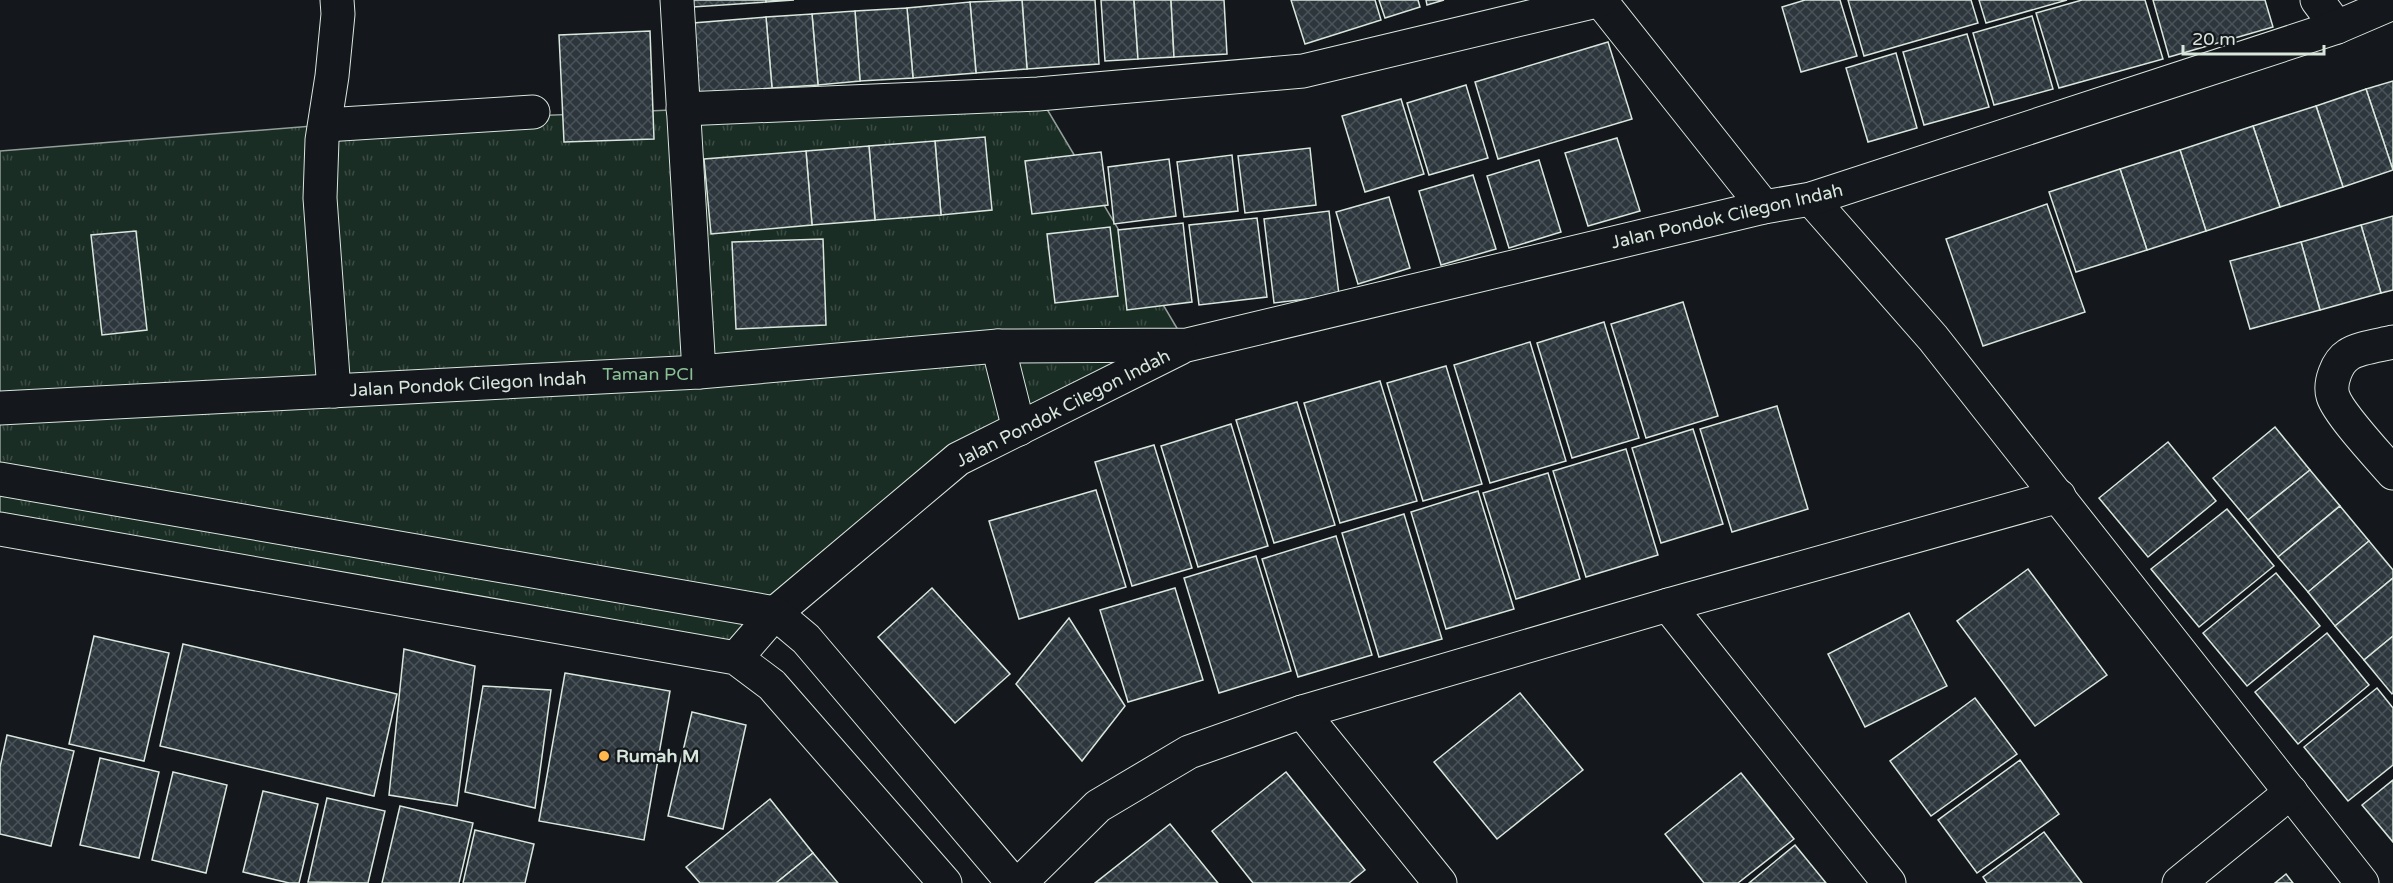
<svg xmlns="http://www.w3.org/2000/svg" width="2393" height="883" font-family="'Varela Round',sans-serif">
	<style>
		.park { fill: url(#park-tufts); stroke: #939e99; stroke-width: 1.5 }
		.building { fill: url(#building-cross-hatch); stroke: #d8e6dc; stroke-width: 1.5 }
		.lines { fill: none; stroke-linecap: round; stroke-linejoin: round }
		.minor-casing { stroke: #d8e6dc; stroke-width: 35 }
		.tertiary-casing { stroke: #d8e6dc; stroke-width: 35 }
		.minor { stroke: #14181c; stroke-width: 33 }
		.tertiary { stroke: #14181c; stroke-width: 33 }
		.poi-dot { fill: #ffb74d; stroke: #14181c; stroke-width: 2 }
		.labels { text-anchor: middle; dominant-baseline: central; stroke-width: 4.5; stroke-linejoin: round; paint-order: stroke }
		.street-label { font-size: 18px; fill: #d8e6dc; stroke: #14181c }
		.park-label { font-size: 18px; fill: #8ac095; stroke: #14181c }
		.poi-label { font-size: 18px; font-weight: bold; fill: #d8e6dc; stroke: #14181c; text-anchor: start }
	</style>
	<defs>
		<pattern id="park-tufts" width="24" height="20" patternUnits="userSpaceOnUse" patternTransform="scale(1.5)"><rect width="24" height="20" fill="#1a2d24"/><path d="M3 7l-1-3M5 7V3M7 7l1-3M15 17l-1-3M17 17v-4M19 17l1-3" fill="none" stroke="#3b4b43"/></pattern>
		<pattern id="building-cross-hatch" width="8" height="8" patternUnits="userSpaceOnUse" patternTransform="scale(1.5)"><rect width="8" height="8" fill="#2c363c"/><path d="M0 0l8 8M0 8l8-8" fill="none" stroke="#4a5358"/></pattern>
	</defs>
	<rect width="100%" height="100%" fill="#14181c"/>
	<polygon class="park" points="1038,94 1187,345 958,459 736,658 0,529 0,151 325,125"/>
	<g class="building">
		<polygon points="692,0 766,0 766,2 693,7"/>
		<polygon points="766,0 794,0 766,2"/>
		<polygon points="1022,0 1095,0 1099,64 1027,69"/>
		<polygon points="1022,0 1027,69 976,73 970,2"/>
		<polygon points="1101,0 1134,0 1138,59 1105,61"/>
		<polygon points="1134,0 1171,0 1174,57 1138,59"/>
		<polygon points="1171,0 1224,0 1227,54 1174,57"/>
		<polygon points="1291,0 1375,0 1381,20 1305,44"/>
		<polygon points="1379,0 1418,0 1420,7 1385,18"/>
		<polygon points="1426,0 1444,0 1427,5"/>
		<polygon points="1805,0 1840,0 1857,56 1801,72 1782,7"/>
		<polygon points="1848,0 1971,0 1978,23 1864,56"/>
		<polygon points="1979,0 2067,0 1986,23"/>
		<polygon points="2082,0 2145,0 2163,59 2059,88 2036,13"/>
		<polygon points="2153,0 2265,0 2273,27 2169,57"/>
		<polygon points="970,2 976,73 913,78 907,8"/>
		<polygon points="907,8 913,78 860,81 855,11"/>
		<polygon points="855,11 860,81 818,85 812,14"/>
		<polygon points="812,14 818,85 772,88 766,17"/>
		<polygon points="2032,16 2053,89 1994,105 1973,33"/>
		<polygon points="766,17 772,88 699,94 693,23"/>
		<polygon points="650,31 654,139 564,142 559,35"/>
		<polygon points="1967,34 1989,107 1924,125 1903,52"/>
		<polygon points="1608,42 1632,119 1498,159 1475,82"/>
		<polygon points="1896,53 1917,128 1868,142 1846,68"/>
		<polygon points="2393,81 2393,170 2366,89"/>
		<polygon points="1466,85 1488,158 1429,175 1407,103"/>
		<polygon points="2366,89 2393,170 2343,187 2316,106"/>
		<polygon points="1401,99 1424,174 1365,192 1342,116"/>
		<polygon points="2316,106 2343,187 2280,207 2253,126"/>
		<polygon points="2253,126 2280,207 2206,231 2180,150"/>
		<polygon points="985,137 992,210 941,215 935,141"/>
		<polygon points="1617,138 1640,211 1588,226 1565,153"/>
		<polygon points="935,141 941,215 875,220 869,146"/>
		<polygon points="869,146 875,220 812,225 806,151"/>
		<polygon points="1310,148 1316,205 1245,213 1238,156"/>
		<polygon points="2180,150 2206,231 2147,250 2120,169"/>
		<polygon points="806,151 812,225 711,234 704,159"/>
		<polygon points="1101,152 1108,205 1032,214 1025,161"/>
		<polygon points="1232,155 1238,211 1184,217 1177,162"/>
		<polygon points="1169,159 1176,216 1114,224 1108,167"/>
		<polygon points="1539,160 1561,232 1509,248 1487,176"/>
		<polygon points="2120,169 2147,250 2076,272 2049,192"/>
		<polygon points="1473,175 1496,249 1441,265 1419,191"/>
		<polygon points="1389,197 1410,268 1358,284 1336,212"/>
		<polygon points="2047,204 2085,312 1983,346 1946,239"/>
		<polygon points="1329,211 1339,295 1274,303 1264,219"/>
		<polygon points="2393,216 2393,290 2381,293 2361,225"/>
		<polygon points="1257,218 1267,297 1199,305 1189,225"/>
		<polygon points="1183,223 1192,302 1127,310 1118,230"/>
		<polygon points="2361,225 2381,293 2320,310 2301,242"/>
		<polygon points="1110,227 1118,296 1055,303 1047,234"/>
		<polygon points="136,231 147,330 102,335 91,235"/>
		<polygon points="823,239 826,325 736,329 732,242"/>
		<polygon points="2301,242 2320,310 2250,329 2230,261"/>
		<polygon points="1683,302 1718,416 1646,438 1611,324"/>
		<polygon points="1604,322 1639,438 1572,458 1537,343"/>
		<polygon points="1530,342 1566,461 1490,483 1454,365"/>
		<polygon points="1446,366 1482,484 1423,501 1387,383"/>
		<polygon points="1380,381 1417,501 1340,523 1304,403"/>
		<polygon points="1297,402 1335,525 1274,543 1236,420"/>
		<polygon points="1777,406 1808,509 1732,532 1700,429"/>
		<polygon points="1231,424 1268,546 1198,567 1161,446"/>
		<polygon points="2275,427 2310,470 2248,520 2213,478"/>
		<polygon points="1693,429 1723,524 1661,543 1632,448"/>
		<polygon points="2168,442 2216,501 2148,557 2099,498"/>
		<polygon points="1154,445 1192,568 1132,586 1095,462"/>
		<polygon points="1626,449 1658,555 1586,577 1553,471"/>
		<polygon points="2310,470 2340,506 2278,557 2248,520"/>
		<polygon points="1548,473 1580,579 1516,599 1483,493"/>
		<polygon points="1096,490 1126,587 1019,619 989,521"/>
		<polygon points="1478,491 1514,609 1446,629 1411,512"/>
		<polygon points="2340,506 2369,541 2308,592 2278,557"/>
		<polygon points="2227,509 2274,566 2199,627 2151,569"/>
		<polygon points="1404,514 1442,639 1379,657 1342,533"/>
		<polygon points="1336,536 1372,655 1298,677 1262,559"/>
		<polygon points="2369,541 2393,570 2393,578 2335,626 2308,592"/>
		<polygon points="1256,556 1291,671 1219,693 1184,578"/>
		<polygon points="2028,569 2107,675 2035,726 1957,621"/>
		<polygon points="2276,573 2320,626 2247,686 2203,633"/>
		<polygon points="2393,578 2393,636 2364,660 2335,626"/>
		<polygon points="932,588 1010,674 955,723 878,637"/>
		<polygon points="1175,588 1203,680 1128,702 1100,610"/>
		<polygon points="1909,613 1947,686 1865,727 1828,654"/>
		<polygon points="1069,618 1125,706 1082,761 1016,684"/>
		<polygon points="2327,633 2369,685 2298,744 2255,692"/>
		<polygon points="94,636 169,653 144,761 69,744"/>
		<polygon points="2393,636 2393,693 2392,694 2364,660"/>
		<polygon points="183,644 397,694 374,796 160,746"/>
		<polygon points="404,649 475,666 457,806 389,795"/>
		<polygon points="565,673 670,691 644,840 539,821"/>
		<polygon points="483,686 551,690 535,808 465,792"/>
		<polygon points="2377,688 2393,708 2393,765 2348,801 2304,747"/>
		<polygon points="1520,693 1583,770 1497,839 1434,762"/>
		<polygon points="1975,698 2017,754 1931,816 1890,761"/>
		<polygon points="692,712 746,725 723,829 668,816"/>
		<polygon points="7,735 74,751 51,846 0,834 0,767"/>
		<polygon points="100,758 159,772 139,858 80,845"/>
		<polygon points="2020,760 2059,814 1977,873 1938,820"/>
		<polygon points="173,772 227,785 206,873 152,860"/>
		<polygon points="1286,772 1365,870 1349,883 1253,883 1212,831"/>
		<polygon points="1741,773 1794,839 1738,883 1704,883 1665,834"/>
		<polygon points="2393,780 2393,842 2362,805"/>
		<polygon points="263,791 318,804 299,883 289,883 243,872"/>
		<polygon points="327,798 385,811 368,883 308,882"/>
		<polygon points="770,799 813,853 776,883 700,883 686,867"/>
		<polygon points="400,806 473,823 459,883 382,883"/>
		<polygon points="1170,824 1218,883 1095,883"/>
		<polygon points="475,830 534,844 525,883 463,883"/>
		<polygon points="2044,832 2082,883 1987,883 1983,877"/>
		<polygon points="1795,845 1826,883 1749,883"/>
		<polygon points="813,853 838,883 776,883"/>
		<polygon points="2286,874 2293,883 2275,883"/>
	</g>
	<g class="lines">
		<g class="minor-casing">
			<g id="minor">
				<polyline points="677,0 699,372"/>
				<polyline points="1600,0 1764,207"/>
				<polyline points="2317,0 2337,27"/>
				<polyline points="683,109 1038,94 1303,71 1601,0"/>
				<polyline points="325,125 533,112"/>
				<polyline points="1811,199 1933,338 2362,883"/>
				<path d="M2393 342C2382 345 2357 348 2348 355 2337 362 2329 383 2333 396 2338 413 2380 458 2393 473"/>
				<polyline points="998,346 1019,429"/>
				<polyline points="334,391 320,198 322,140 332,76 338,14 337,0"/>
				<polyline points="0,408 699,372 998,346 1187,345 1764,207 1811,199 2337,27 2393,3"/>
				<polyline points="1668,605 1889,883"/>
				<polyline points="736,658 775,613 958,459 1180,348"/>
				<polyline points="1302,712 1440,883"/>
				<polyline points="1020,883 1098,806 1189,752 1302,712 1668,605 2059,496"/>
				<polyline points="2179,883 2291,792"/>
			</g>
		</g>
		<g class="tertiary-casing">
			<g id="tertiary">
				<polyline points="0,479 775,613 806,639 1013,883"/>
				<polyline points="0,529 736,658 772,685 945,883"/>
			</g>
		</g>
		<use href="#minor" class="minor"/>
		<use href="#tertiary" class="tertiary"/>
	</g>
	<circle class="poi-dot" cx="604" cy="756" r="6"/>
	<g class="labels">
		<g class="street-label">
			<text transform="translate(1727 216) rotate(-13)">Jalan Pondok Cilegon Indah</text>
			<text transform="translate(468 384) rotate(-3)">Jalan Pondok Cilegon Indah</text>
			<text transform="translate(1063 408) rotate(-27)">Jalan Pondok Cilegon Indah</text>
		</g>
		<g class="park-label">
			<text x="648" y="374">Taman PCI</text>
		</g>
		<g class="poi-label">
			<text x="616" y="756">Rumah M</text>
		</g>
	</g>
	<path d="M2183 45v9h141v-9" fill="none" stroke="#d8e6dc" stroke-width="3"/>
	<text x="2192" y="45" font-size="18" fill="#d8e6dc" stroke="#14181c" stroke-width="4.5" paint-order="stroke">20 m</text>
</svg>
